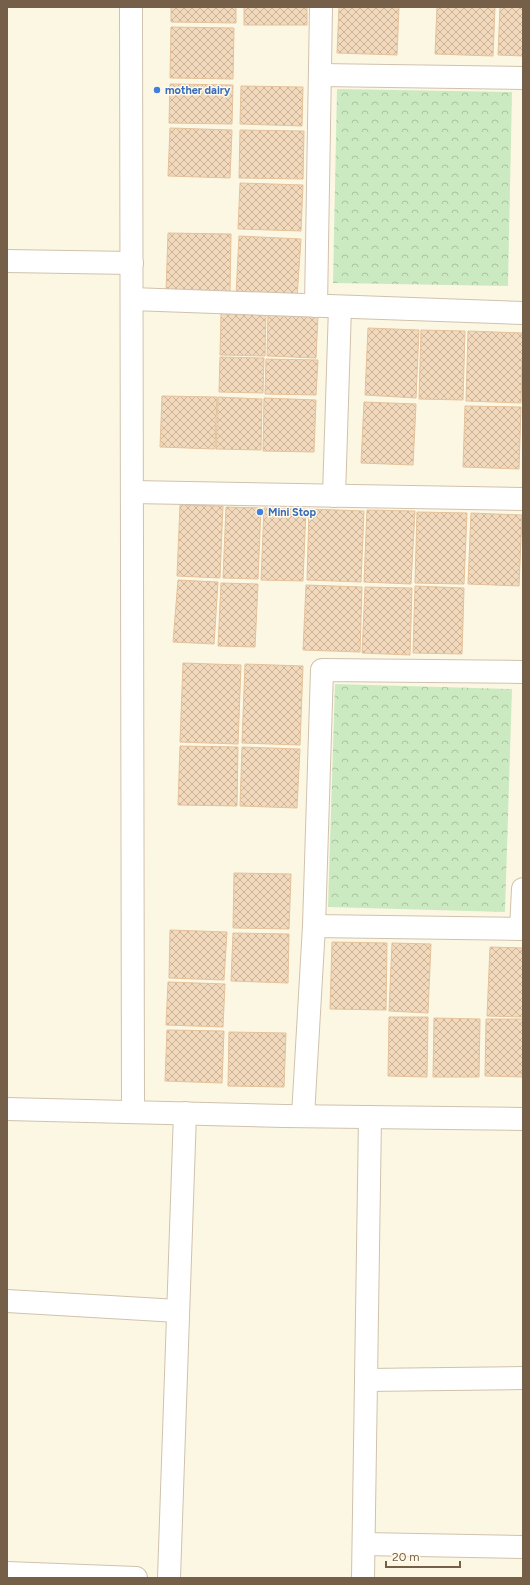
<svg xmlns="http://www.w3.org/2000/svg" width="530" height="1585" font-family="Figtree,sans-serif">
	<style>
		.park { fill: url(#park-crowns) }
		.building { fill: url(#building-cross-hatch); stroke: #e5c29b }
		.lines { fill: none; stroke-linecap: round; stroke-linejoin: round }
		.minor-casing { stroke: #d0c2ad; stroke-width: 24 }
		.minor { stroke: #fff; stroke-width: 22 }
		.shop-dot { fill: #3f7fe0; stroke: #fffaea; stroke-width: 1.5 }
		.labels { text-anchor: middle; dominant-baseline: central; stroke-width: 3; stroke-linejoin: round; paint-order: stroke }
		.shop-label { font-size: 11px; font-weight: bold; fill: #366cbe; stroke: #fffaea; text-anchor: start }
	</style>
	<defs>
		<pattern id="park-crowns" width="20" height="18" patternUnits="userSpaceOnUse"><rect width="20" height="18" fill="#cceac2"/><path d="M2 6a3 3 0 1 1 6 0M12 15a3 3 0 1 1 6 0" fill="none" stroke="#aac1a0"/></pattern>
		<pattern id="building-cross-hatch" width="8" height="8" patternUnits="userSpaceOnUse"><rect width="8" height="8" fill="#f2d9bb"/><path d="M0 0l8 8M0 8l8-8" fill="none" stroke="#c9b39a"/></pattern>
	</defs>
	<rect width="100%" height="100%" fill="#fcf7e3"/>
	<g class="park">
		<polygon points="337,89 512,92 508,286 333,283"/>
		<polygon points="335,684 512,689 505,912 328,907"/>
	</g>
	<g class="building">
		<polygon points="171,7 236,7 236,23 171,22"/>
		<rect x="244" y="7" width="63" height="18"/>
		<polygon points="339,7 399,7 397,55 337,53"/>
		<polygon points="437,7 495,7 493,56 435,54"/>
		<polygon points="500,7 523,7 523,56 498,55"/>
		<polygon points="171,27 234,28 233,79 170,78"/>
		<polygon points="170,84 233,85 232,124 169,123"/>
		<polygon points="241,86 303,87 302,126 240,124"/>
		<polygon points="170,128 232,130 230,178 168,176"/>
		<polygon points="240,130 304,131 303,179 239,178"/>
		<polygon points="240,183 303,185 301,231 238,229"/>
		<polygon points="168,233 231,234 230,294 166,292"/>
		<polygon points="239,236 301,239 297,298 236,295"/>
		<polygon points="221,313 266,314 265,356 220,355"/>
		<polygon points="268,314 318,315 316,358 267,356"/>
		<polygon points="368,328 419,330 416,398 365,395"/>
		<polygon points="421,330 465,331 463,400 419,399"/>
		<polygon points="468,331 523,333 521,403 466,401"/>
		<polygon points="220,357 264,358 263,393 219,392"/>
		<polygon points="266,359 318,360 316,395 265,394"/>
		<polygon points="162,396 217,397 215,449 160,447"/>
		<polygon points="218,397 262,399 261,450 216,449"/>
		<polygon points="264,398 316,400 314,452 263,451"/>
		<polygon points="364,402 416,404 413,465 361,463"/>
		<polygon points="465,406 521,407 519,469 463,467"/>
		<polygon points="180,505 223,506 220,578 177,576"/>
		<polygon points="226,507 261,508 258,579 223,578"/>
		<polygon points="264,508 306,509 303,581 261,580"/>
		<polygon points="309,509 364,511 361,582 307,580"/>
		<polygon points="367,510 415,511 411,584 364,582"/>
		<polygon points="417,512 467,513 464,584 415,583"/>
		<polygon points="471,513 522,515 519,586 468,584"/>
		<polygon points="178,580 218,582 214,644 173,642"/>
		<polygon points="221,583 258,584 255,647 218,646"/>
		<polygon points="306,585 362,587 360,652 303,650"/>
		<polygon points="415,586 464,588 462,654 413,653"/>
		<polygon points="365,587 412,588 410,655 362,653"/>
		<polygon points="183,663 241,665 238,744 180,742"/>
		<polygon points="245,664 303,666 300,745 242,743"/>
		<polygon points="180,746 238,747 237,806 178,805"/>
		<polygon points="242,747 300,749 297,808 240,806"/>
		<polygon points="234,873 291,874 289,929 233,928"/>
		<polygon points="170,930 227,932 224,980 169,978"/>
		<polygon points="233,933 289,934 288,983 231,981"/>
		<polygon points="332,942 387,943 386,1010 330,1009"/>
		<polygon points="392,943 431,944 428,1013 389,1011"/>
		<polygon points="490,947 523,948 523,1017 487,1016"/>
		<polygon points="168,982 225,984 223,1027 166,1025"/>
		<polygon points="389,1017 428,1017 427,1077 388,1076"/>
		<polygon points="434,1018 480,1019 479,1077 433,1077"/>
		<polygon points="486,1019 523,1019 523,1077 485,1076"/>
		<polygon points="167,1030 224,1031 222,1083 165,1081"/>
		<polygon points="229,1032 286,1033 284,1087 228,1086"/>
	</g>
	<g class="lines">
		<g class="minor-casing">
			<g id="minor">
				<polyline points="131,7 133,1112"/>
				<polyline points="320,75 523,78"/>
				<polyline points="7,261 132,263"/>
				<polyline points="132,299 523,313"/>
				<polyline points="316,306 321,7"/>
				<polyline points="132,492 523,499"/>
				<polyline points="334,496 340,307"/>
				<polyline points="314,926 523,929"/>
				<polyline points="521,929 523,889"/>
				<polyline points="7,1109 284,1116 523,1119"/>
				<polyline points="303,1116 314,926 322,670 523,672"/>
				<polyline points="7,1301 178,1311"/>
				<polyline points="366,1380 523,1378"/>
				<polyline points="364,1544 523,1547"/>
				<polyline points="7,1573 136,1578"/>
				<polyline points="169,1578 185,1113"/>
				<polyline points="363,1578 370,1117"/>
			</g>
		</g>
		<use href="#minor" class="minor"/>
	</g>
	<g class="shop-dot">
		<circle cx="157" cy="90" r="4"/>
		<circle cx="260" cy="512" r="4"/>
	</g>
	<g class="labels">
		<g class="shop-label">
			<text x="165" y="90">mother dairy</text>
			<text x="268" y="512">Mini Stop</text>
		</g>
	</g>
	<rect width="530" height="1585" fill="none" stroke="#755f49" stroke-width="16"/>
	<path d="M386 1561v6h74v-6" fill="none" stroke="#755f49" stroke-width="2"/>
	<text x="392" y="1561" font-size="12" fill="#755f49" stroke="#fffaea" stroke-width="3" paint-order="stroke">20 m</text>
</svg>
